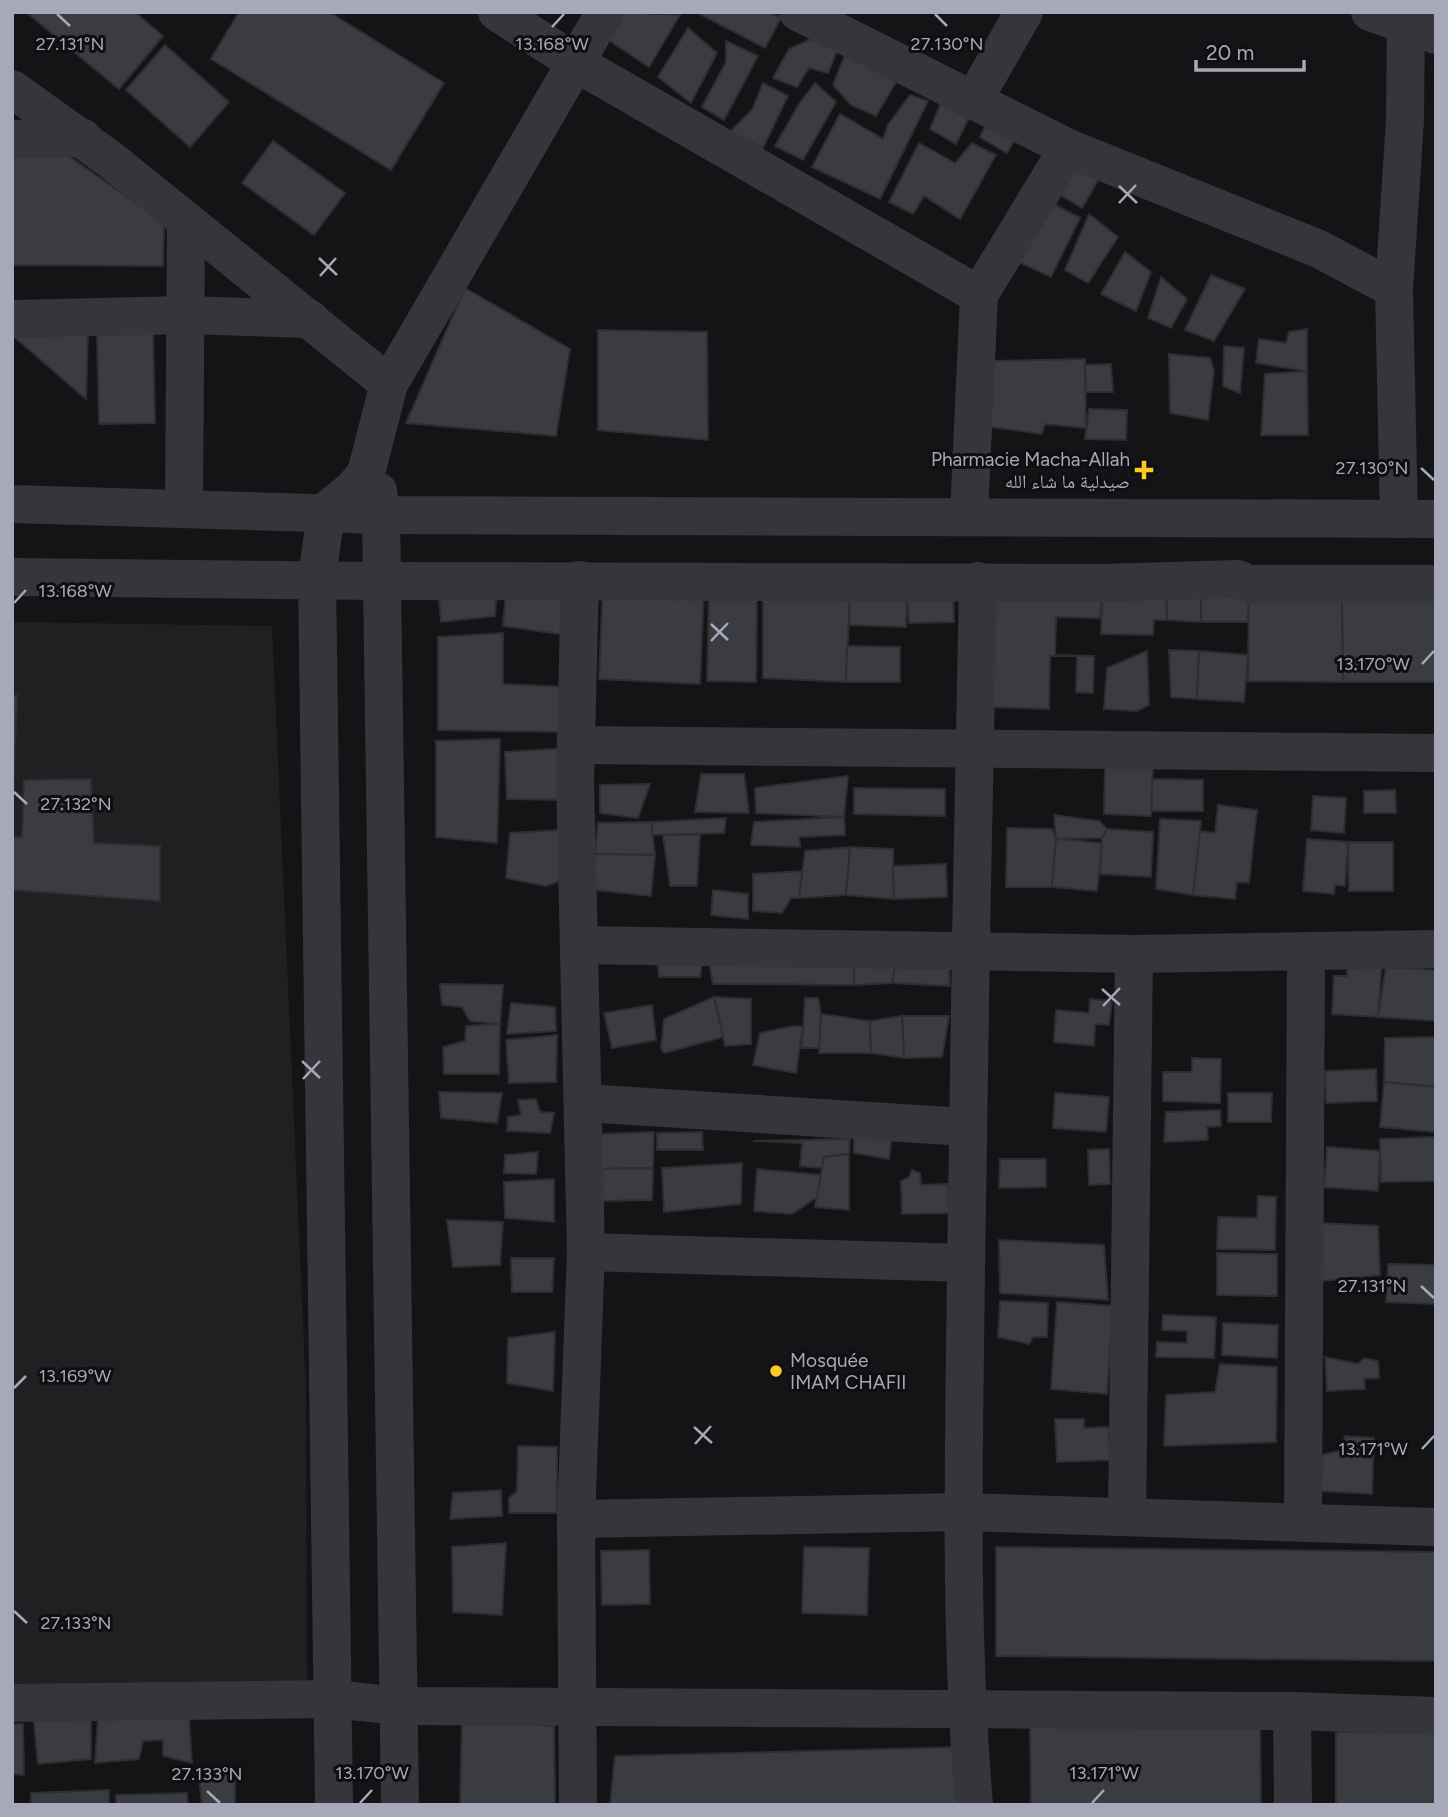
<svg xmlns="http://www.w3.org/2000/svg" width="1448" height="1817" font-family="Figtree,'Noto Naskh Arabic',sans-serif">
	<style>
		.built { fill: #202023 }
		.building { fill: #3b3c41; stroke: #2e2e32; stroke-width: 2 }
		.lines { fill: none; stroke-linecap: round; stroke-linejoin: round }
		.minor { stroke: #35353b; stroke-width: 38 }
		.ticks { fill: none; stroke: #a5a9b8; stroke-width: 2.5 }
		.poi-dot { fill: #ffc923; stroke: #0f0f11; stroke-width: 2.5 }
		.labels { text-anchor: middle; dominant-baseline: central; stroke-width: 6; stroke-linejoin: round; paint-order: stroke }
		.poi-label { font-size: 19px; fill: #a5a9b8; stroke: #0f0f11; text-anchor: end }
		.ticks-label { font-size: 18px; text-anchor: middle; fill: #a5a9b8; stroke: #0f0f11; stroke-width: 6; stroke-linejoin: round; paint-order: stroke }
	</style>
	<rect width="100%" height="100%" fill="#141416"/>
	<polygon class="built" points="12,622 272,626 306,1391 307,1685 12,1684"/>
	<g class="building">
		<polygon points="26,12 135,12 163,36 119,89"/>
		<polygon points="239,12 329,12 444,83 391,170 211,59"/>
		<polygon points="618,12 680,15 649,67 607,39"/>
		<polygon points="696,12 770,12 781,18 765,48"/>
		<polygon points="688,28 717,53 691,103 658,77"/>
		<polygon points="820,35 839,46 828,73 809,68 797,87 773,78 789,49"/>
		<polygon points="726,41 758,56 724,120 702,107 726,62"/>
		<polygon points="165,45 229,102 190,147 126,90"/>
		<polygon points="846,52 899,77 876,116 851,105 833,85"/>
		<polygon points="763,83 788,96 763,148 729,133 752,110"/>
		<polygon points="815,83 836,102 803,160 775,146 799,104"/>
		<polygon points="910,95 928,101 880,199 812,167 840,114 883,139 888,125"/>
		<polygon points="942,100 970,116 956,144 930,129"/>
		<polygon points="987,122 1016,137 1007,153 980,137"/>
		<polygon points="273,141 345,193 314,235 242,183"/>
		<polygon points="919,143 955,163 972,143 996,155 960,219 924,196 913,214 889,202"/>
		<polygon points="12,151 63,152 164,223 163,266 12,265"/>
		<polygon points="1074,163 1101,175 1082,208 1057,193"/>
		<polygon points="1050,202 1080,218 1051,277 1017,261"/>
		<polygon points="1089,214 1118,237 1088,283 1065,270"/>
		<polygon points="1125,252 1151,272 1136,311 1101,294"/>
		<polygon points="1211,275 1245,289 1214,341 1185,330"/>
		<polygon points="1161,277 1187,299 1171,328 1148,318"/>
		<polygon points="465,288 570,349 556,436 406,423"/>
		<polygon points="1307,329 1307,371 1256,363 1259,339 1286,343 1289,332"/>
		<polygon points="153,330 155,423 99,424 97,331"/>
		<polygon points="598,330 707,332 708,440 598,430"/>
		<polygon points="88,332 86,399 12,335"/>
		<polygon points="1224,346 1244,348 1240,393 1223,386"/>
		<polygon points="1169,354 1210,358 1214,370 1208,420 1170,413"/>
		<polygon points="1085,359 1086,428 1045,424 1042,434 990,427 991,361"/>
		<polygon points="1111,364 1113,392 1086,392 1085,365"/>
		<polygon points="1307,371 1308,435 1261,435 1265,374"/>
		<polygon points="1089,409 1127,410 1126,440 1085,439"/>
		<polygon points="1201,581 1249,584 1248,622 1201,622"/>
		<polygon points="1201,581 1201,622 1167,620 1166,584"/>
		<polygon points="1103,583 1166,584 1167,620 1154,620 1153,635 1101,634"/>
		<polygon points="1103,583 1100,618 1056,617 1055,655 1094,656 1093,693 1076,692 1077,656 1050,656 1049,709 991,707 994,593"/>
		<polygon points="1249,584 1342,584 1343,682 1248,681"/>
		<polygon points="1342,584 1436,584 1436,682 1343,682"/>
		<polygon points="603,586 704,591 700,684 599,679"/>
		<polygon points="497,587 495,616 441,622 438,589"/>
		<polygon points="506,590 566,590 560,634 503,626"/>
		<polygon points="709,590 757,591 756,682 707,681"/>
		<polygon points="763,590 850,591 846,682 763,678"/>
		<polygon points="850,591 907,592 906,627 849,625"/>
		<polygon points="953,591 954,622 909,623 907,592"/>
		<polygon points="503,633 503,684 566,687 565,732 438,730 438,637"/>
		<polygon points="847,646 900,647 900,682 846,682"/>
		<polygon points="1169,650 1199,651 1197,699 1171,697"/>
		<polygon points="1147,651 1149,705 1137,711 1104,709 1107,668"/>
		<polygon points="1199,651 1248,655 1244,702 1197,699"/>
		<polygon points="17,695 13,799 12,799 12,696"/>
		<polygon points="500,739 497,843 436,837 436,741"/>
		<polygon points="567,748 564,800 507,799 505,752"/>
		<polygon points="1105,762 1153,764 1151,816 1104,814"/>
		<polygon points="701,774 744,774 749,813 695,812"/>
		<polygon points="848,776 844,817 756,813 755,788"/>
		<polygon points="91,779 94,843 160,846 160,901 12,890 12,837 22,837 24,780"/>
		<polygon points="1152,779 1203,780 1203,811 1152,811"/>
		<polygon points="650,784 638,818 600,813 600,785"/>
		<polygon points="854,788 945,789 945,816 854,814"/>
		<polygon points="1395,790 1396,813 1364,813 1364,791"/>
		<polygon points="1313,796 1346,798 1344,833 1311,830"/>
		<polygon points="1218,805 1257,810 1249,883 1237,882 1235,899 1193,895 1199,831 1215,833"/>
		<polygon points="1054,815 1099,821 1107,829 1102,838 1056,839"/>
		<polygon points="844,817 845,835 799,837 800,847 751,845 754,822"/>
		<polygon points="726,818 724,833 653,835 651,822"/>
		<polygon points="1160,819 1201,821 1193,895 1156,889"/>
		<polygon points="651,822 655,855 595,854 598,823"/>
		<polygon points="1007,828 1052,829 1056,839 1052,887 1006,887"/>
		<polygon points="1107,829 1153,832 1151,877 1100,874 1102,838"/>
		<polygon points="561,830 560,881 546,886 506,878 510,833"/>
		<polygon points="663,835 700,835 697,886 670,886"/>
		<polygon points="1056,839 1102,843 1097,891 1052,887"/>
		<polygon points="1307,839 1348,842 1345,886 1335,885 1334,894 1303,891"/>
		<polygon points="1348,842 1393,842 1393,891 1349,891"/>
		<polygon points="850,847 846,895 799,898 805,851"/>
		<polygon points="850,847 893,849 894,899 846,895"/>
		<polygon points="595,854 655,855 651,896 595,890"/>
		<polygon points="946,864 947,897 894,899 893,866"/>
		<polygon points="802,871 799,898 791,898 782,913 753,911 753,874"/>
		<polygon points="713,890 748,894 748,919 711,915"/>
		<polygon points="703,954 700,977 659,977 657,955"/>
		<polygon points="708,955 857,955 854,985 713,984"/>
		<polygon points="854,956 897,956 892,983 854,985"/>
		<polygon points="897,956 948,956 950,986 892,983"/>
		<polygon points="1348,958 1382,960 1378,1017 1332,1014 1334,976 1347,976"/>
		<polygon points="1386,967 1436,970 1436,1021 1378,1017"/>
		<polygon points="440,984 503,985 500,1024 470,1021 462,1007 442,1005"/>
		<polygon points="714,997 751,999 751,1044 725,1046"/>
		<polygon points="714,997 723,1037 664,1053 661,1048 664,1019"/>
		<polygon points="805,998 818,998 821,1014 820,1048 802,1048"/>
		<polygon points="1090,999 1112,1001 1109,1025 1095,1024 1094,1046 1054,1042 1056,1010 1089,1013"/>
		<polygon points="511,1003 555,1007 556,1031 507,1034"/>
		<polygon points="652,1005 656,1040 612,1048 604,1013"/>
		<polygon points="821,1014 870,1021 871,1053 819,1053"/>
		<polygon points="902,1016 949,1016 942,1057 904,1058"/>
		<polygon points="902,1016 904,1058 871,1053 870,1021"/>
		<polygon points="500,1024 499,1074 444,1074 443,1047 465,1041 466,1026"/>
		<polygon points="793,1026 803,1027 796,1073 753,1065 760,1033"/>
		<polygon points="557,1035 556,1082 509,1083 506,1040"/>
		<polygon points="1436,1037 1436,1087 1384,1082 1385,1038"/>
		<polygon points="1192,1058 1221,1059 1220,1103 1163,1101 1163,1072 1192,1072"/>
		<polygon points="1376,1069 1377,1101 1326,1103 1325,1071"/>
		<polygon points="1384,1082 1436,1087 1435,1132 1380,1127"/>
		<polygon points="439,1092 502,1093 497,1123 441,1118"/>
		<polygon points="1055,1093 1109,1097 1106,1132 1053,1128"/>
		<polygon points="1228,1093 1272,1093 1271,1122 1228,1122"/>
		<polygon points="536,1099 540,1112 554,1113 550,1133 507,1131 508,1117 521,1115 518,1100"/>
		<polygon points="1220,1110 1221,1126 1207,1127 1208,1140 1164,1142 1166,1112"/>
		<polygon points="654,1132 653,1168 598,1169 598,1134"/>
		<polygon points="702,1132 703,1150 657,1150 657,1133"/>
		<polygon points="854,1136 892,1136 889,1159 854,1153"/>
		<polygon points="1436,1137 1436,1181 1381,1182 1380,1139"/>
		<polygon points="850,1139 849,1154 824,1157 822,1168 800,1166 802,1143 753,1141"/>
		<polygon points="1327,1147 1380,1151 1378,1191 1324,1187"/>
		<polygon points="1109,1149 1110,1184 1089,1185 1088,1150"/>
		<polygon points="538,1152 536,1174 504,1173 505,1155"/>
		<polygon points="849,1154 849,1210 815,1207 824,1157"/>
		<polygon points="1000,1159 1046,1159 1046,1187 999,1188"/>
		<polygon points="742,1163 741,1204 664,1212 662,1168"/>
		<polygon points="653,1168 652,1200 603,1201 598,1169"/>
		<polygon points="757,1169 821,1175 817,1197 792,1214 754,1211"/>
		<polygon points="912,1170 920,1173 921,1185 948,1184 949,1213 902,1214 901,1181 909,1177"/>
		<polygon points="554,1179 554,1222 505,1218 504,1182"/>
		<polygon points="1258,1196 1276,1197 1275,1250 1217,1249 1218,1217 1257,1218"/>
		<polygon points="447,1220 503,1222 500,1265 453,1267"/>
		<polygon points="1322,1223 1378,1226 1380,1275 1322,1281"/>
		<polygon points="999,1240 1104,1245 1108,1300 1000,1293"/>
		<polygon points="1217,1253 1277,1254 1277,1296 1217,1295"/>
		<polygon points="511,1258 554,1258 552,1292 512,1292"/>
		<polygon points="1388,1264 1436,1265 1436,1304 1386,1302"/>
		<polygon points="1000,1301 1048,1303 1047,1337 1033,1337 1029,1344 998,1337"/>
		<polygon points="1057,1302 1113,1306 1107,1394 1051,1389"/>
		<polygon points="1163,1315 1216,1317 1214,1358 1156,1357 1157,1342 1187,1343 1187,1331 1162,1330"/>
		<polygon points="1223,1323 1278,1325 1277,1358 1222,1355"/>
		<polygon points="555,1332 553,1391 507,1383 508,1338"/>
		<polygon points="1325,1357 1358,1364 1364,1358 1378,1361 1379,1378 1364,1379 1365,1389 1327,1391"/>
		<polygon points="1220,1364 1277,1367 1276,1442 1164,1446 1166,1395 1215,1392"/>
		<polygon points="1055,1419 1084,1419 1084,1428 1109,1427 1110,1460 1057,1462"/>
		<polygon points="1345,1436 1374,1438 1372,1494 1321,1491 1322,1455 1342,1450"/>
		<polygon points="518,1446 557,1447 557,1513 509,1513 509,1498 517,1491"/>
		<polygon points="501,1490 502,1516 450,1519 453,1493"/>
		<polygon points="506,1543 502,1615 453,1612 452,1547"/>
		<polygon points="804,1547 869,1548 867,1615 802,1613"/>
		<polygon points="996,1547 1436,1552 1436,1661 996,1656"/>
		<polygon points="649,1550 650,1604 602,1605 601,1551"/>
		<polygon points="91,1702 91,1759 38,1764 33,1714"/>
		<polygon points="98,1715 189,1715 192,1763 163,1756 163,1740 143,1741 139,1759 95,1763"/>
		<polygon points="462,1720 554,1726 555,1805 460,1805"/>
		<polygon points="1260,1722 1261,1805 1031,1805 1030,1724"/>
		<polygon points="12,1724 23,1724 24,1775 12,1774"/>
		<polygon points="1436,1731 1436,1805 1336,1805 1336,1732"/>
		<polygon points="963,1747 963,1805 610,1805 615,1756"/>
		<polygon points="235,1773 235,1805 202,1805 199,1779"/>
		<polygon points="109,1790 109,1805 31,1805 31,1793"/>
		<polygon points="187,1793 188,1805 116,1805 116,1795"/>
	</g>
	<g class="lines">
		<g class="minor">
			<polyline points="497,12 576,63 979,295"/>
			<polyline points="798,12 1068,148 1319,249 1394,289 1399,519"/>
			<polyline points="1370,12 1436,35"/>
			<polyline points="12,89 111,160 389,384"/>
			<polyline points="973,101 1024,12"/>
			<polyline points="12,139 83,138"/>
			<polyline points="1394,289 1405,120 1406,12"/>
			<polyline points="12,319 185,315 310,319"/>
			<polyline points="378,491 381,515 400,1805"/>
			<polyline points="12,504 381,515 1436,519"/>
			<polyline points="184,508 186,221"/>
			<polyline points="969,515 979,295 1068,148"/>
			<polyline points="12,577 380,581 1103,583 1238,579 1249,584 1436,584"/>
			<polyline points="576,745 1436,753"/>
			<polyline points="580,945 1134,954 1436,949"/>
			<polyline points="584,1103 966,1127"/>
			<polyline points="586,1252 966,1263"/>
			<polyline points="1127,1517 1134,954"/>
			<polyline points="576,1519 963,1512 1436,1527"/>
			<polyline points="1303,1521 1306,953"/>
			<polyline points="12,1703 333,1699 399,1706 1292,1711 1436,1716"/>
			<polyline points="1292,1711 1293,1805"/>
			<polyline points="334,1805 317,579 326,511 353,489 366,473 389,384 605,12"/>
			<polyline points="578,1805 576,1519 586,1252 575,780 580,580"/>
			<path d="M974 1805C959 1627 964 1448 966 1270 969 1040 973 811 978 581"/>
		</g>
	</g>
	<path class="ticks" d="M57 14 70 26M935 14 947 26M552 27 564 14M1119 186 1137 203M1119 203 1136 185M319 258 337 275M320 276 336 258M1421 468 1434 480M14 603 26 590M711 624 728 640M711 641 728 623M1422 664 1434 651M14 792 27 804M1102 989 1120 1005M1103 1006 1120 988M302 1061 320 1078M303 1079 320 1061M1421 1286 1434 1298M14 1388 26 1376M694 1427 712 1443M695 1444 711 1426M1422 1449 1434 1436M14 1611 27 1623M207 1791 220 1803M360 1803 372 1790M1092 1803 1104 1790"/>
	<g class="poi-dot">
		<path d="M1140.5 459.5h7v7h7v7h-7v7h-7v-7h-7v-7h7z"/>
		<circle cx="776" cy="1371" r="7"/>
	</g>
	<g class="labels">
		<g class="poi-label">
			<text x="1130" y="459">Pharmacie Macha-Allah<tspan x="1130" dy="22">صيدلية ما شاء الله</tspan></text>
			<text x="790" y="1360" text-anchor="start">Mosquée<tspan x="790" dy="22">IMAM CHAFII</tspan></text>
		</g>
	</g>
	<g class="ticks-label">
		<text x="70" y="50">27.131°N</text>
		<text x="947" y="50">27.130°N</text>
		<text x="552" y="50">13.168°W</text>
		<text x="1372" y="474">27.130°N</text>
		<text x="75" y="597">13.168°W</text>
		<text x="1373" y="670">13.170°W</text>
		<text x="76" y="810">27.132°N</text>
		<text x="1372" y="1292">27.131°N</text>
		<text x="75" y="1382">13.169°W</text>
		<text x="1373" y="1455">13.171°W</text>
		<text x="76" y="1629">27.133°N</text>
		<text x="372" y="1779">13.170°W</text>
		<text x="1104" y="1779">13.171°W</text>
		<text x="207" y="1780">27.133°N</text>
	</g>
	<rect width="1448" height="1817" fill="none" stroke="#a5a9b8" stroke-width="28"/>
	<path d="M1196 60v10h108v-10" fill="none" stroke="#a5a9b8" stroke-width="3.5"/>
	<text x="1206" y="60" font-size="21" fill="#a5a9b8" stroke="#0f0f11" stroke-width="5" paint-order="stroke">20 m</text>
</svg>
